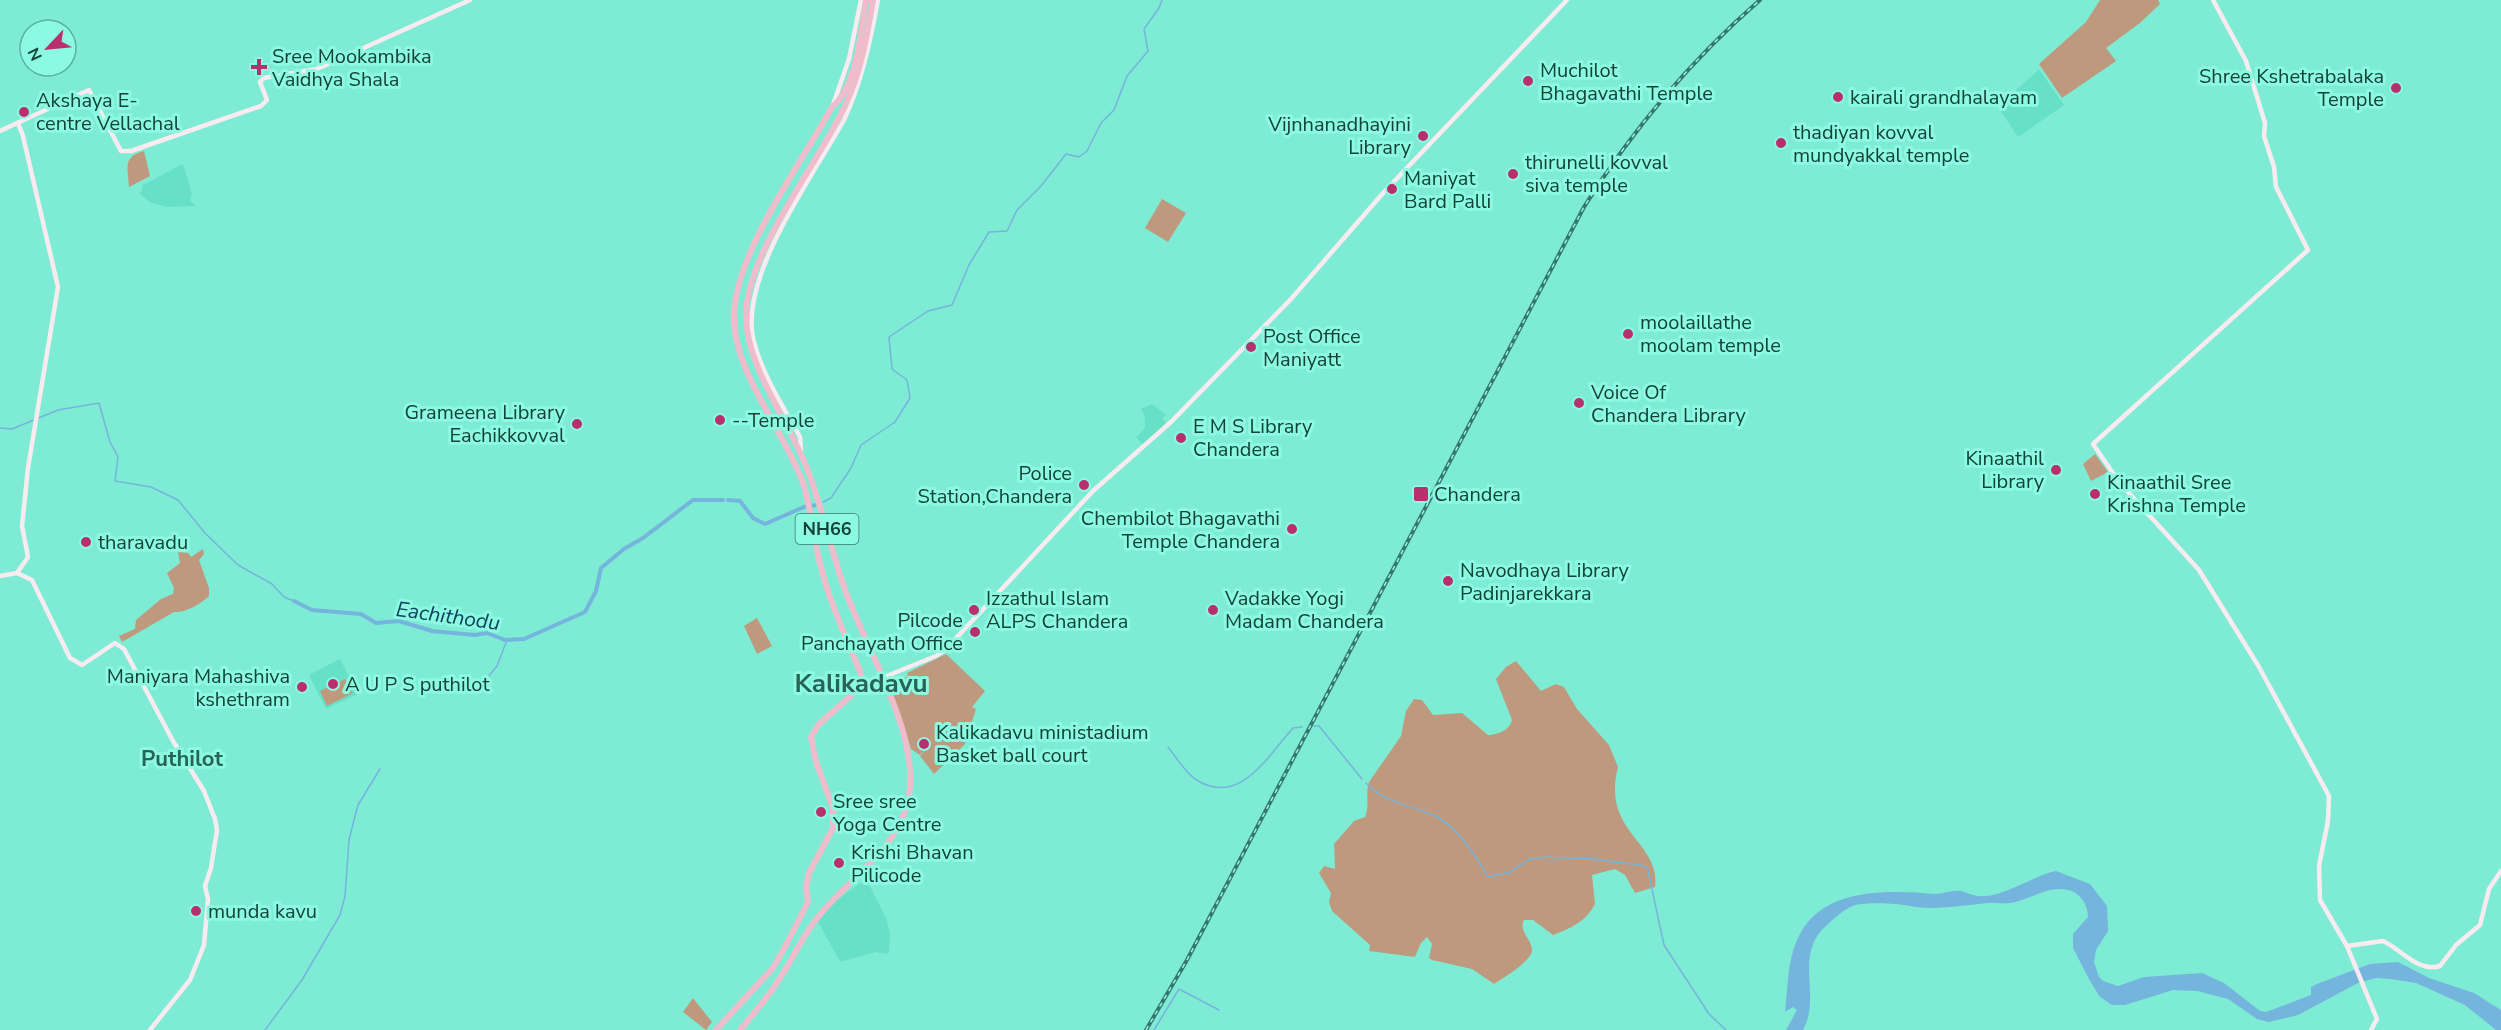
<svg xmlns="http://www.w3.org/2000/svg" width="2501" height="1030" font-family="'Nunito Sans',sans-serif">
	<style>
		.built { fill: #66e0c7 }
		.green { fill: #bf997e }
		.water { fill: #75b4dd }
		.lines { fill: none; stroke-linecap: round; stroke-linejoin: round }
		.stream { stroke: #75b4dd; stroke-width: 1.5 }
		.canal { stroke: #75b4dd; stroke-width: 4 }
		.secondary { stroke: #faebf0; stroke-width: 4.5 }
		.highway { stroke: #efbccc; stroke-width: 6 }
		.rail-casing { stroke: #35786b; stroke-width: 4 }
		.rail { stroke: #8cfae1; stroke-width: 1.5; stroke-dasharray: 4.5; stroke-linecap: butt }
		.poi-dot { fill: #b82f6d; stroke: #8cfae1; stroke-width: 2 }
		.labels { text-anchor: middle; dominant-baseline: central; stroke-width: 6; stroke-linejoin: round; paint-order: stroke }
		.shield { fill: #8cfae1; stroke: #37796b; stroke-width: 1.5 }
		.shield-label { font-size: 18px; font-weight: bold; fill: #124239 }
		.poi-label { font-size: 20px; fill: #124239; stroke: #8cfae1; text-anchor: start }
		.water-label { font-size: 21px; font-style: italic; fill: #0e425e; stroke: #8cfae1 }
		.quarter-label { font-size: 22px; font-weight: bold; fill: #286357; stroke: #8cfae1 }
		.district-label { font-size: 26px; font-weight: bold; fill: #286357; stroke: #8cfae1 }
	</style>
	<rect width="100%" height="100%" fill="#7eecd4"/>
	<g class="built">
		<polygon points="2039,69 2064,105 2018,137 1998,107"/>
		<polygon points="183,164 192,194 190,200 196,206 166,207 150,202 140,194 143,185"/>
		<polygon points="1152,404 1166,415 1162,418 1166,423 1143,445 1136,437 1145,428 1145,416 1141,409"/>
		<polygon points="340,659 358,694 326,709 309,675"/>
		<polygon points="866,879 886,918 890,933 889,951 887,954 876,952 840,962 815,916"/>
	</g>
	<g class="green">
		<polygon points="2100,0 2158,0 2160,4 2140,23 2106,48 2116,61 2062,98 2039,64 2086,22"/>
		<path d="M144 151 150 176 129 187C128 167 122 157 144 151Z"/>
		<polygon points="1162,199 1186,213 1168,242 1145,228"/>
		<polygon points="2095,454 2108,472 2091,481 2083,464"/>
		<path d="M203 549 204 554 199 560 209 588V596C201 604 185 613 174 612L122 642 119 636 135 629 136 620 161 599 173 594 174 588 167 573 180 563 178 552 188 553 191 557Z"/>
		<polygon points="757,618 772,646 757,654 744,626"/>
		<polygon points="946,654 985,691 972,707 976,709 965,744 934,774 920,756 929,747 920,755 911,749 892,691 900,687 897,682 908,676 907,673"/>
		<path d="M1516 661 1541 691 1556 684 1564 687 1577 709 1609 745 1618 767C1601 833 1661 841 1655 887L1635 893 1625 875 1615 869 1592 875 1595 904C1585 923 1570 928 1553 935L1533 920H1524C1518 931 1532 939 1532 950 1532 961 1502 979 1494 984L1472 969 1432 960 1429 958 1432 944 1427 937 1421 943 1415 957 1369 951 1370 945 1332 911 1329 902 1331 893 1319 873 1324 866 1335 869 1334 844 1354 821 1365 817C1370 805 1365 794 1369 782L1401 736 1406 711 1414 699 1422 700 1433 715 1462 713 1488 735C1497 735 1510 730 1512 720L1496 679 1506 667Z"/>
		<polygon points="345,679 353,693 327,706 320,691"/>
		<polygon points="693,998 712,1022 706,1030 683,1012"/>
	</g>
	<path class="water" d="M2056 871 2090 884 2107 906 2108 931 2096 950 2094 962 2099 977 2103 981 2118 986 2144 977 2202 973 2224 983 2260 1011 2266 1012 2311 995V987L2317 984 2370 964 2398 962 2429 978 2474 993 2501 1010V1030H2496L2465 1005 2416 983 2391 979 2376 978 2358 983 2298 1015 2269 1022 2257 1019 2228 999 2197 991 2173 990 2125 1005H2112L2100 997 2090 981 2073 948V934L2088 917C2088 905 2081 893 2068 890 2049 885 2029 900 2011 903 2003 904 1995 903 1988 903 1963 905 1934 911 1910 906 1897 903 1869 902 1855 905 1846 908 1833 919 1826 926 1793 955 1822 996 1803 1030H1786L1797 1010 1793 1007 1785 1012C1788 988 1787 963 1797 940 1820 887 1886 890 1934 894 1943 894 1952 890 1961 891 1969 893 1975 897 1983 896 2005 896 2035 875 2056 871Z"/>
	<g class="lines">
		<g class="stream">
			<polyline points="0,428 12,429 58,410 99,403 110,442 118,457 115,481 151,487 178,500 205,533 238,565 272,584 284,597 294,601"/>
			<polyline points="823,502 831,498 851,468 861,445 895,422 910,398 907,380 892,369 889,337 928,311 952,305 969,265 989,232 1007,231 1017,210 1041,186 1066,154 1079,157 1087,151 1101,123 1114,110 1127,76 1148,51 1144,29 1159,8 1162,0"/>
			<polyline points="483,683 497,666 507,640"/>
			<polyline points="1312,726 1319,726 1362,779"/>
			<path d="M1168 747C1176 757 1185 772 1195 779 1239 808 1267 757 1293 728L1302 727"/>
			<path d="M1366 783C1384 803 1410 805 1433 815 1454 823 1477 857 1488 877L1510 872 1530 859 1544 857 1592 859 1647 866 1664 945 1709 1014 1726 1030"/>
			<polyline points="265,1030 302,980 340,915 345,896 349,840 354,820 358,805 380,769"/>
			<polyline points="1154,1030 1179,989 1219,1010"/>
		</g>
		<g class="canal">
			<polyline points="728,500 740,501 753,518 765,524 804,507 817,505"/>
			<polyline points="294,601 312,610 361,614 376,623 399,621 432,631 475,635 487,633 505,640 524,639 585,612 596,591 601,568 624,549 643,538 693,500 723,500"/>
		</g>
		<g class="secondary">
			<polyline points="2213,0 2246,61 2265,123 2264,136 2274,167 2276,187 2308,250 2093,444 2119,482 2199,570 2259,667 2329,796 2328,821 2319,866 2320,900 2347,946 2377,1019 2371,1030"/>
			<polyline points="833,105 849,59 861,0"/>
			<polyline points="0,131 89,90 121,151 131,151 261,106 267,100 260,82 264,78 317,69 470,0"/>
			<path d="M801 450 800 437C783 406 761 373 753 338 740 275 813 176 844 120 862 81 870 42 878 0"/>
			<polyline points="17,573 32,580 70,658 82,665 115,643 124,649 173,741 204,791 215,819 217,830 211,868 205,886 208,899 204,945 190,980 150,1030"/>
			<polyline points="0,576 17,573 28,557 22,526 28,468 58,287 23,136 18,123"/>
			<polyline points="862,686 936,656 945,650 1093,491 1171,422 1291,299 1384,192 1567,0"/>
			<path d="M2347 946 2383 941C2401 949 2418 973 2440 966L2456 945 2480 925 2489 889 2501 871"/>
		</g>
		<g class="highway">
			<path d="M716 1030 773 968 787 943 808 902 806 887 809 873 833 828V808L816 762 811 737 819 724 862 686 861 674C847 639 830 604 821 567 813 540 812 510 803 483 784 430 730 368 734 311 739 247 801 164 832 107 857 87 861 31 866 0"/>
			<path d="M740 1030C756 1011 772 992 785 970 795 954 803 936 815 921 844 882 894 854 907 805 925 739 865 649 844 587 830 547 822 506 806 466 788 421 747 366 746 318 744 256 818 164 845 106 861 72 867 36 873 0"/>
		</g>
		<g class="rail-casing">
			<path id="rail" d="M1146 1030 1187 960 1584 207C1633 129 1691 60 1760 0"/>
		</g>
		<use href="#rail" class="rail"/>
	</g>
	<g class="poi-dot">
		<path d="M256 58h6v6h6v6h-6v6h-6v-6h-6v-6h6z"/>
		<circle cx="1528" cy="81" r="6"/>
		<circle cx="2396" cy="88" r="6"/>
		<circle cx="1838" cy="97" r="6"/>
		<circle cx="24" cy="112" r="6"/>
		<circle cx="1423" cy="136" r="6"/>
		<circle cx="1781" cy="143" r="6"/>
		<circle cx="1513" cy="174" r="6"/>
		<circle cx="1392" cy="189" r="6"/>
		<circle cx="1628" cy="334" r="6"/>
		<circle cx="1251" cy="347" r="6"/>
		<circle cx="1579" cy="403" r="6"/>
		<circle cx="720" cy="420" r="6"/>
		<circle cx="577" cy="424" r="6"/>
		<circle cx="1181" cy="438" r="6"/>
		<circle cx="2056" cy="470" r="6"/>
		<circle cx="1084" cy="485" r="6"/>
		<rect x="1413" y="486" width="16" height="16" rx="3"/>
		<circle cx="2095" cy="494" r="6"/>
		<circle cx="1292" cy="529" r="6"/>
		<circle cx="86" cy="542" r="6"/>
		<circle cx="1448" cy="581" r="6"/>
		<circle cx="974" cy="610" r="6"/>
		<circle cx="1213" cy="610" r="6"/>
		<circle cx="975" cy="632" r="6"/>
		<circle cx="333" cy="684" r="6"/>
		<circle cx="302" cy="687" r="6"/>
		<circle cx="924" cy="744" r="6"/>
		<circle cx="821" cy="812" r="6"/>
		<circle cx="839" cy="863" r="6"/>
		<circle cx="196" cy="911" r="6"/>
	</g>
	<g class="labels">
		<rect class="shield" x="795.5" y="514" width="63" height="30" rx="4.5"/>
		<g class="shield-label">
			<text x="827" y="529">NH66</text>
		</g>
		<g class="poi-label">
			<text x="272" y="56">Sree Mookambika<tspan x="272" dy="23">Vaidhya Shala</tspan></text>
			<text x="1540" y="70">Muchilot<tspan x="1540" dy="23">Bhagavathi Temple</tspan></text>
			<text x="2384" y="76" text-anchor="end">Shree Kshetrabalaka<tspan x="2384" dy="23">Temple</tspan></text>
			<text x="1850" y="97">kairali grandhalayam</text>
			<text x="36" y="100">Akshaya E-<tspan x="36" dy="23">centre Vellachal</tspan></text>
			<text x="1411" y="124" text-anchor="end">Vijnhanadhayini<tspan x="1411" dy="23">Library</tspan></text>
			<text x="1793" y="132">thadiyan kovval<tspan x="1793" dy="23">mundyakkal temple</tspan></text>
			<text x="1525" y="162">thirunelli kovval<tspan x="1525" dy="23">siva temple</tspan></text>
			<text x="1404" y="178">Maniyat<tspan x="1404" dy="23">Bard Palli</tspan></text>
			<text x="1640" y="322">moolaillathe<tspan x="1640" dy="23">moolam temple</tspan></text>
			<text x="1263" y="336">Post Office<tspan x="1263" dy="23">Maniyatt</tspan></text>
			<text x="1591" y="392">Voice Of<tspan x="1591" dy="23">Chandera Library</tspan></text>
			<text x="565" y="412" text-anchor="end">Grameena Library<tspan x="565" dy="23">Eachikkovval</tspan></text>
			<text x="732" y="420">--Temple</text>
			<text x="1193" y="426">E M S Library<tspan x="1193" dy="23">Chandera</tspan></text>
			<text x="2044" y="458" text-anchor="end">Kinaathil<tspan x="2044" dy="23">Library</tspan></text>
			<text x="1072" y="473" text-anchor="end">Police<tspan x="1072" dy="23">Station,Chandera</tspan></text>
			<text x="2107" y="482">Kinaathil Sree<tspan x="2107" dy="23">Krishna Temple</tspan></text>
			<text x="1434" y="494">Chandera</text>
			<text x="1280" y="518" text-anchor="end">Chembilot Bhagavathi<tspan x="1280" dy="23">Temple Chandera</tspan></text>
			<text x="98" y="542">tharavadu</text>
			<text x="1460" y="570">Navodhaya Library<tspan x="1460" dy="23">Padinjarekkara</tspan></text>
			<text x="986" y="598">Izzathul Islam<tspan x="986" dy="23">ALPS Chandera</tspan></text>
			<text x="1225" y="598">Vadakke Yogi<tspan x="1225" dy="23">Madam Chandera</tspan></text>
			<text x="963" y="620" text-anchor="end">Pilcode<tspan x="963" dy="23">Panchayath Office</tspan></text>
			<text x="290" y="676" text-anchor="end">Maniyara Mahashiva<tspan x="290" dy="23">kshethram</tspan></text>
			<text x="345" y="684">A U P S puthilot</text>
			<text x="936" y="732">Kalikadavu ministadium<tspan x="936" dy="23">Basket ball court</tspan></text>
			<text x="833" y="801">Sree sree<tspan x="833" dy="23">Yoga Centre</tspan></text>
			<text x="851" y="852">Krishi Bhavan<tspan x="851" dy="23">Pilicode</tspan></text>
			<text x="208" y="911">munda kavu</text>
		</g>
		<g class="water-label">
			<text transform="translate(448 616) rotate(8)">Eachithodu</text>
		</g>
		<g class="quarter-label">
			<text x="182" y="759">Puthilot</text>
		</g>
		<g class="district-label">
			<text x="861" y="683">Kalikadavu</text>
		</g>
	</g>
	<g transform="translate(48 48) rotate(244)"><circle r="28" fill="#8cfae1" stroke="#5bb09e" stroke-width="1.5"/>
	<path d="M0-4.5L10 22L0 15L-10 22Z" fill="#b82f6d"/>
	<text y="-9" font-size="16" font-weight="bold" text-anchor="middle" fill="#124239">N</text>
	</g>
</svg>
